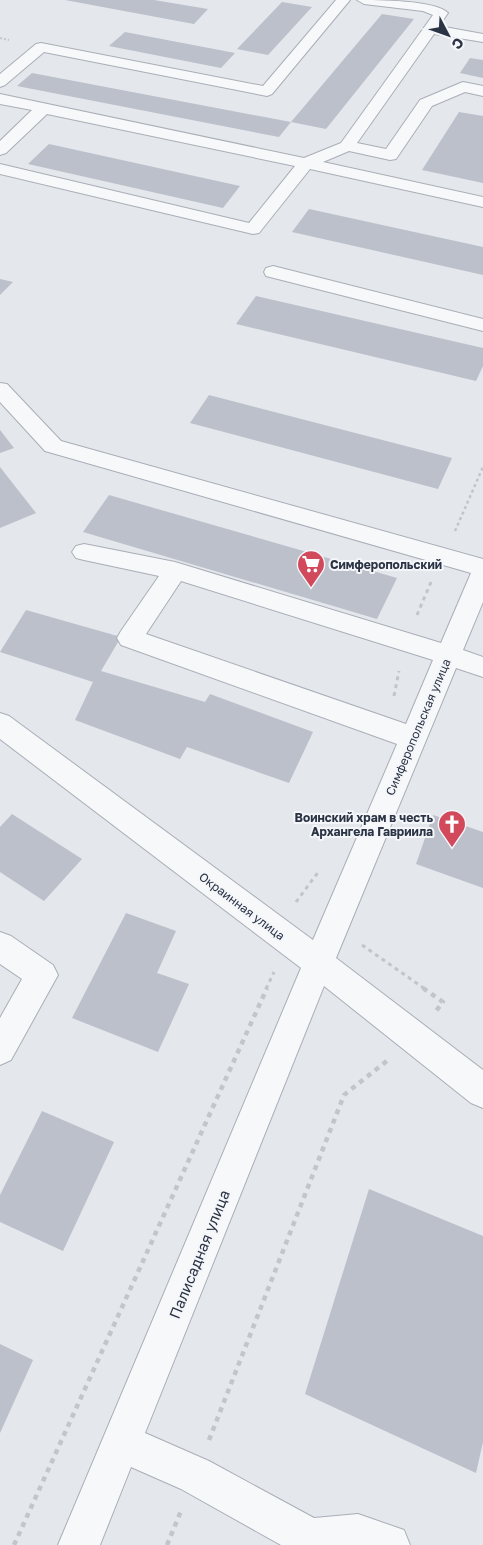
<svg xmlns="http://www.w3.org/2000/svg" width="483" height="1545" font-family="'Golos Text',sans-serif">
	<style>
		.building { fill: #bbc0ca }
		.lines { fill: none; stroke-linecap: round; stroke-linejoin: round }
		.minor-casing { stroke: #a9aeb7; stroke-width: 2 }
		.path-far3 { stroke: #c2c5cb; stroke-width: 2; stroke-dasharray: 2 2; stroke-linecap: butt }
		.path-far2 { stroke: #c2c5cb; stroke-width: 2.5; stroke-dasharray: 3 3; stroke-linecap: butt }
		.path-far1 { stroke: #c2c5cb; stroke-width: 3; stroke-dasharray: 4 4; stroke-linecap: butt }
		.path { stroke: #c2c5cb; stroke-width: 4.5; stroke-dasharray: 5 5; stroke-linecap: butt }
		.minor { fill: #f7f8fa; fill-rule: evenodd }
		.labels { text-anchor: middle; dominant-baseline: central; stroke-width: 4; stroke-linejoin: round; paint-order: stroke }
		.poi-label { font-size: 12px; font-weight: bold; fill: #2b3445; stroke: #f4f6f9; text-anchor: start }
		.street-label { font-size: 12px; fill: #2b3445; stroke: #f4f6f9 }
		.near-street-label { font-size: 15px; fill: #2b3445; stroke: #f4f6f9 }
	</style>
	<rect width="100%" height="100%" fill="#e4e7ec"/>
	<g class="building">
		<polygon points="65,0 154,0 208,9 194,24"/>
		<polygon points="282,2 312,7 268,55 237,49"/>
		<polygon points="382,14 414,19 326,129 291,122 279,137 17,86 32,73 291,122"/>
		<polygon points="125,32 235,53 221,68 109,46"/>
		<polygon points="470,58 483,60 483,78 460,73"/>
		<polygon points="459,112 483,116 483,183 422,170"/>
		<polygon points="49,144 240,186 223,208 28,164"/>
		<polygon points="309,209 483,247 483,275 292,232"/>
		<polygon points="0,279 13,282 0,295"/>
		<polygon points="256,296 483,348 483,366 476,381 236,324"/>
		<polygon points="209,395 452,458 438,489 190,423"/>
		<polygon points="0,430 14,448 0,453"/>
		<polygon points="0,467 36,513 0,528"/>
		<polygon points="109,495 397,578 377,619 83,532"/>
		<polygon points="26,610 121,637 101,671 205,702 210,694 313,732 289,783 187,747 180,759 75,720 93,682 0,652"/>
		<polygon points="12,814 82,859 44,901 0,872 0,827"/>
		<polygon points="433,815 483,832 483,888 416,864"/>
		<polygon points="126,913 176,931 157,973 189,984 158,1052 72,1018"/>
		<polygon points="42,1111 114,1142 63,1251 0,1222 0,1195"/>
		<polygon points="369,1189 483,1236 483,1442 476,1473 305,1394"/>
		<polygon points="0,1344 33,1360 0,1433"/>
	</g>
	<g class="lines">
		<g class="minor-casing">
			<g id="minor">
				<polygon points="336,0 350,0 272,94 267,96 44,52 5,85 0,87 0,74 36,44 41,43 263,86"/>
				<path d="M357 0C377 0 436 0 448 13L439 26 483 34V42L434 34 357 143 386 149 420 100 458 84 463 82 483 86V96L465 92 432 106 396 159 390 160 349 151 323 162 483 197V207L310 169 259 233 253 234 0 174V164L249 223 295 166 47 114 6 153 0 155V141L32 110 0 104V94L304 158 341 143 433 15 423 11 364 4Z"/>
				<polygon points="273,266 483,319 483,331 266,276 264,272 266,268"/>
				<path d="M0 383 7 384 61 441 483 559V602L463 650 483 657V677L456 668 336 958 483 1070V1108L471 1103 324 986 145 1433 209 1461 314 1518 358 1514 404 1530 410 1545H281L181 1489 131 1467 100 1545H58L301 968 0 739V713L9 716 313 940 397 744 121 645 117 638 121 631 159 576 84 560 76 558 72 552 76 546 84 544 175 562 441 643 471 573 45 451 0 402ZM181 581 433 660 406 724 146 634Z"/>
				<polygon points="0,932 11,936 53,965 58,975 11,1060 0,1065 0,1018 22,979 0,964"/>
			</g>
		</g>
		<polyline class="path-far3" points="0,38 9,40"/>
		<polyline class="path-far2" points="455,531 483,467"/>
		<g class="path-far1">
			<polyline points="417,615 431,582"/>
			<polyline points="394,696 399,671"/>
			<polyline points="296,902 319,871"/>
			<polyline points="362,945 425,989"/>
			<polyline points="266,989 274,972"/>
		</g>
		<g class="path">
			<polyline points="423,988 443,1002 436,1011"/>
			<polyline points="209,1440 344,1095 388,1060"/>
			<polyline points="14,1545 267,988"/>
			<polyline points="167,1545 181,1511"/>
		</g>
		<use href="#minor" class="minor"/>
	</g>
	<defs>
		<g id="supermarket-pin" transform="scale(1.4375)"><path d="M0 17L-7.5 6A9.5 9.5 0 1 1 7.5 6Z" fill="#d1495b" stroke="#f4f6f9"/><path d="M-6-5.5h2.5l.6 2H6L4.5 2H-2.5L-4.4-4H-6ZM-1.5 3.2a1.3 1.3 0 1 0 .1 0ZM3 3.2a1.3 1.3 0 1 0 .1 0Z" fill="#fff"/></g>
		<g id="church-pin" transform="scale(1.4375)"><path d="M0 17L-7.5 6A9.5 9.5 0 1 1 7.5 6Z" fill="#d1495b" stroke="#f4f6f9"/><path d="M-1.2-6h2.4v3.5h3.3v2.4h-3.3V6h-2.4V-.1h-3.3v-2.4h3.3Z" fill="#fff"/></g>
	</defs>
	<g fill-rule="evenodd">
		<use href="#supermarket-pin" x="311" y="564"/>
		<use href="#church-pin" x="452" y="824"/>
	</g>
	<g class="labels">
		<g class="poi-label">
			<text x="330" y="564">Симферопольский</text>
			<text x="433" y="817" text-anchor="end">Воинский храм в честь<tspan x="433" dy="14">Архангела Гавриила</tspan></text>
		</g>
		<g class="street-label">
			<text transform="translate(418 727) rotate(-67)">Симферопольская улица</text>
			<text transform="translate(242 906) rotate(37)">Окраинная улица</text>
		</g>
		<g class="near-street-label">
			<text transform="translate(199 1254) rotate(-68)">Палисадная улица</text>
		</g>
	</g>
	<g transform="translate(448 35) rotate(131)" stroke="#f4f6f9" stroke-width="4" paint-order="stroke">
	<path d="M0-4L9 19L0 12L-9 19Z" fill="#2b3445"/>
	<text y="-8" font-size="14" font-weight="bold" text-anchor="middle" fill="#2b3445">С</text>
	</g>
</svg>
